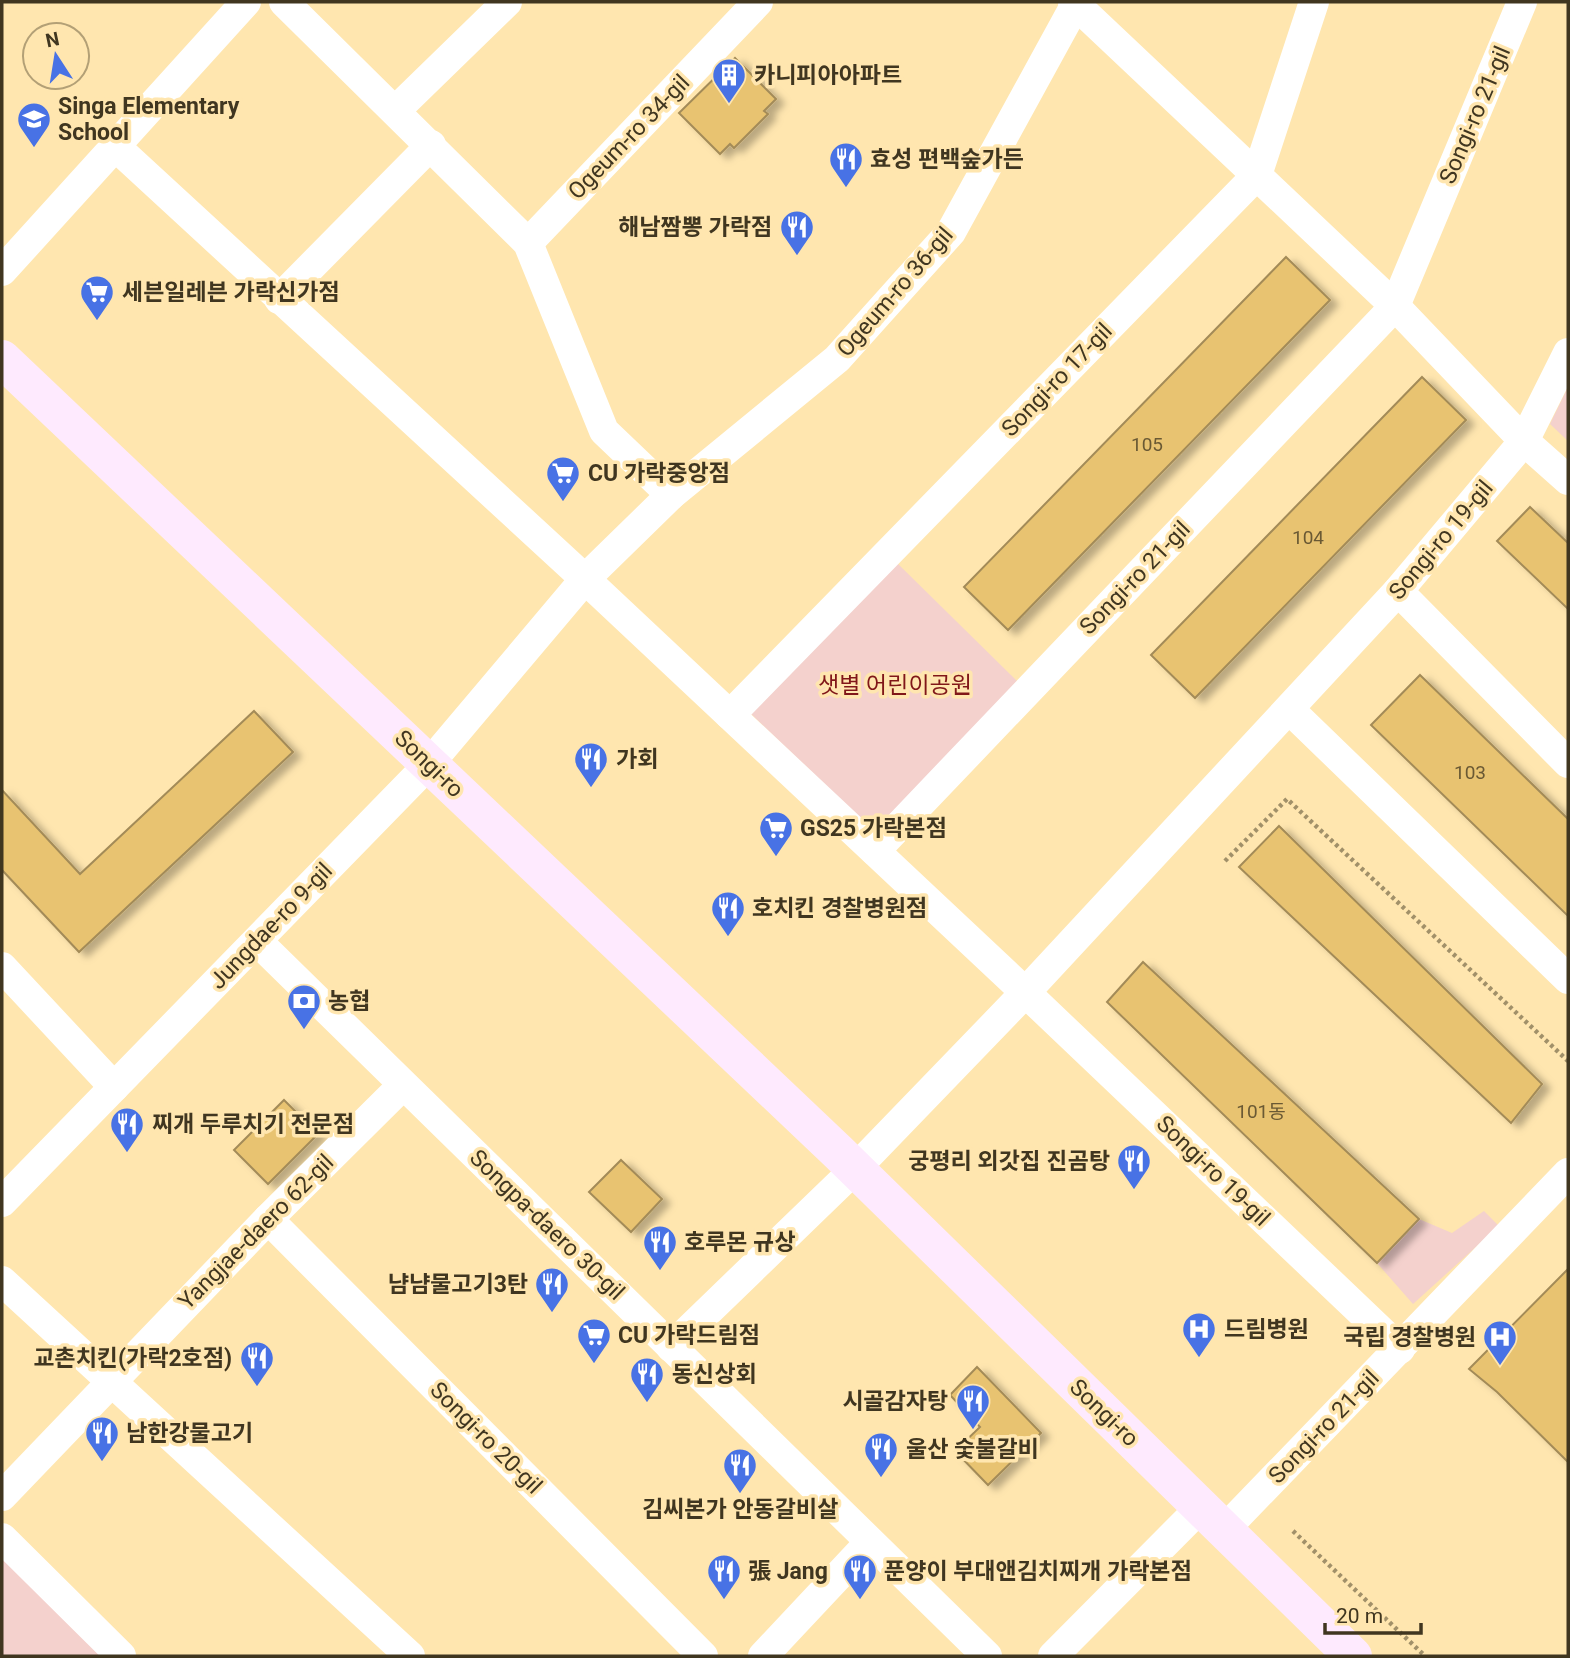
<svg xmlns="http://www.w3.org/2000/svg" width="1570" height="1658" font-family="Roboto,'Noto Sans KR',sans-serif">
	<style>
		.green { fill: #f4d1cd }
		.building { fill: #e8c371; stroke: #a38b58; stroke-width: 2; filter: url(#shadow) }
		.lines { fill: none; stroke-linecap: round; stroke-linejoin: round }
		.path { stroke: #a19069; stroke-width: 4.5; stroke-dasharray: 3.5 3.5; stroke-linecap: butt }
		.street { stroke: #fff; stroke-width: 30 }
		.secondary { stroke: #feeafe; stroke-width: 38 }
		.labels { text-anchor: middle; dominant-baseline: central; stroke-width: 7; stroke-linejoin: round; paint-order: stroke }
		.number-label { font-size: 19px; fill: #6a5934 }
		.poi-label { font-size: 23px; font-weight: bold; fill: #403620; stroke: #ffe6af; text-anchor: start }
		.street-label { font-size: 23px; fill: #403620; stroke: #ffe6af }
		.park-label { font-size: 23px; fill: #801719; stroke: #ffe6af }
	</style>
	<defs>
		<filter id="shadow"><feDropShadow dx="8" dy="4.5" stdDeviation="3.5" flood-color="#0004"/></filter>
	</defs>
	<rect width="100%" height="100%" fill="#ffe6af"/>
	<g class="green">
		<polygon points="1568,387 1568,441 1550,424"/>
		<polygon points="893,559 1017,681 875,832 750,713"/>
		<polygon points="1484,1211 1499,1226 1413,1304 1377,1263 1419,1219 1452,1233"/>
		<polygon points="2,1553 107,1656 2,1656"/>
	</g>
	<g class="building">
		<polygon points="735,58 776,99 764,111 768,114 734,148 730,144 720,154 679,113"/>
		<polygon points="1286,257 1330,300 1008,630 964,587"/>
		<polygon points="1422,377 1466,420 1195,698 1151,655"/>
		<polygon points="1530,507 1568,543 1568,609 1497,541"/>
		<polygon points="1420,675 1568,819 1568,916 1371,725"/>
		<polygon points="254,711 293,752 79,952 2,870 2,790 80,874"/>
		<polygon points="1279,826 1542,1084 1511,1123 1239,867"/>
		<polygon points="1143,962 1419,1219 1377,1263 1107,1002"/>
		<polygon points="284,1100 318,1134 268,1184 234,1150"/>
		<polygon points="621,1160 662,1199 631,1232 589,1192"/>
		<polygon points="1568,1269 1568,1462 1497,1392 1469,1369"/>
		<polygon points="977,1367 1041,1433 988,1485 955,1451 980,1427 950,1395"/>
	</g>
	<g class="lines">
		<g class="path">
			<polyline points="1225,861 1287,799 1568,1061"/>
			<polyline points="1293,1531 1425,1656"/>
		</g>
		<g class="street">
			<polyline points="284,2 528,243 604,431 671,495"/>
			<polyline points="1073,2 1395,306 1524,441 1568,480"/>
			<polyline points="395,111 507,2"/>
			<polyline points="116,147 585,579 1025,992 1400,1349"/>
			<polyline points="528,243 758,2"/>
			<polyline points="2,271 246,2"/>
			<polyline points="279,299 431,145"/>
			<polyline points="1398,591 1568,763"/>
			<polyline points="1290,710 1568,979"/>
			<polyline points="730,715 1257,175 1314,2"/>
			<polyline points="875,851 1395,306 1522,2"/>
			<polyline points="257,941 987,1656"/>
			<polyline points="2,967 114,1087"/>
			<polyline points="2,1202 429,764 585,579 671,495 837,359 951,232 1077,2"/>
			<polyline points="268,1219 703,1656"/>
			<polyline points="2,1281 410,1656"/>
			<polyline points="671,1347 855,1169 1021,997 1398,591 1524,441 1568,353"/>
			<polyline points="2,1496 268,1219 403,1085"/>
			<polyline points="1224,1530 1568,1173"/>
			<polyline points="2,1538 121,1656"/>
			<polyline points="763,1656 870,1542"/>
			<polyline points="1053,1656 1201,1507"/>
		</g>
		<polyline class="secondary" points="2,359 838,1152 1353,1656"/>
	</g>
	<defs>
		<g id="building-pin" transform="scale(1.75)"><path d="M0 17L-7.5 6A9.5 9.5 0 1 1 7.5 6Z" fill="#4872e5" stroke="#ffe6af"/><path d="M-4-6H4V6H1V3H-1V6H-4ZM-2.5-4.3h1.7v1.8h-1.7ZM.8-4.3h1.7v1.8H.8ZM-2.5-1h1.7V.8h-1.7ZM.8-1h1.7V.8H.8Z" fill="#fff"/></g>
		<g id="school-pin" transform="scale(1.75)"><path d="M0 17L-7.5 6A9.5 9.5 0 1 1 7.5 6Z" fill="#4872e5" stroke="#ffe6af"/><path d="M0-5L7-2L0 1L-7-2ZM-4 1L0 2.5L4 1V4Q0 6-4 4Z" fill="#fff"/></g>
		<g id="restaurant-pin" transform="scale(1.75)"><path d="M0 17L-7.5 6A9.5 9.5 0 1 1 7.5 6Z" fill="#4872e5" stroke="#ffe6af"/><path d="M-5-6h1v4h1v-4h1v4h1v-4h1v5L-1.5 .5V6h-2V.5L-5-1ZM5-6V6H3V1.5H1.5Q1.5-4 5-6Z" fill="#fff"/></g>
		<g id="supermarket-pin" transform="scale(1.75)"><path d="M0 17L-7.5 6A9.5 9.5 0 1 1 7.5 6Z" fill="#4872e5" stroke="#ffe6af"/><path d="M-6-5.5h2.5l.6 2H6L4.5 2H-2.5L-4.4-4H-6ZM-1.5 3.2a1.3 1.3 0 1 0 .1 0ZM3 3.2a1.3 1.3 0 1 0 .1 0Z" fill="#fff"/></g>
		<g id="bank-pin" transform="scale(1.75)"><path d="M0 17L-7.5 6A9.5 9.5 0 1 1 7.5 6Z" fill="#4872e5" stroke="#ffe6af"/><path d="M-6-4H6V4H-6ZM0-2.3a2.3 2.3 0 1 0 0 4.6a2.3 2.3 0 1 0 0-4.6Z" fill="#fff"/></g>
		<g id="hospital-pin" transform="scale(1.75)"><path d="M0 17L-7.5 6A9.5 9.5 0 1 1 7.5 6Z" fill="#4872e5" stroke="#ffe6af"/><path d="M-5-5h3v3.5h4V-5h3V5h-3V1.5h-4V5h-3Z" fill="#fff"/></g>
	</defs>
	<g fill-rule="evenodd">
		<use href="#building-pin" x="729" y="75"/>
		<use href="#school-pin" x="34" y="119"/>
		<use href="#restaurant-pin" x="846" y="159"/>
		<use href="#restaurant-pin" x="797" y="227"/>
		<use href="#supermarket-pin" x="97" y="292"/>
		<use href="#supermarket-pin" x="563" y="473"/>
		<use href="#restaurant-pin" x="591" y="759"/>
		<use href="#supermarket-pin" x="776" y="828"/>
		<use href="#restaurant-pin" x="728" y="908"/>
		<use href="#bank-pin" x="304" y="1001"/>
		<use href="#restaurant-pin" x="127" y="1124"/>
		<use href="#restaurant-pin" x="1134" y="1161"/>
		<use href="#restaurant-pin" x="660" y="1242"/>
		<use href="#restaurant-pin" x="552" y="1284"/>
		<use href="#hospital-pin" x="1199" y="1329"/>
		<use href="#supermarket-pin" x="594" y="1335"/>
		<use href="#hospital-pin" x="1500" y="1337"/>
		<use href="#restaurant-pin" x="257" y="1358"/>
		<use href="#restaurant-pin" x="647" y="1374"/>
		<use href="#restaurant-pin" x="973" y="1401"/>
		<use href="#restaurant-pin" x="102" y="1433"/>
		<use href="#restaurant-pin" x="881" y="1449"/>
		<use href="#restaurant-pin" x="740" y="1465"/>
		<use href="#restaurant-pin" x="724" y="1571"/>
		<use href="#restaurant-pin" x="860" y="1571"/>
	</g>
	<g class="labels">
		<g class="number-label">
			<text x="1147" y="444">105</text>
			<text x="1308" y="537">104</text>
			<text x="1470" y="772">103</text>
			<text x="1261" y="1111">101동</text>
		</g>
		<g class="poi-label">
			<text x="754" y="75">카니피아아파트</text>
			<text x="58" y="106">Singa Elementary<tspan x="58" dy="26">School</tspan></text>
			<text x="870" y="159">효성 편백숲가든</text>
			<text x="772" y="227" text-anchor="end">해남짬뽕 가락점</text>
			<text x="122" y="292">세븐일레븐 가락신가점</text>
			<text x="588" y="473">CU 가락중앙점</text>
			<text x="616" y="759">가회</text>
			<text x="800" y="828">GS25 가락본점</text>
			<text x="752" y="908">호치킨 경찰병원점</text>
			<text x="328" y="1001">농협</text>
			<text x="152" y="1124">찌개 두루치기 전문점</text>
			<text x="1110" y="1161" text-anchor="end">궁평리 외갓집 진곰탕</text>
			<text x="684" y="1242">호루몬 규상</text>
			<text x="528" y="1284" text-anchor="end">냠냠물고기3탄</text>
			<text x="1224" y="1329">드림병원</text>
			<text x="618" y="1335">CU 가락드림점</text>
			<text x="1476" y="1337" text-anchor="end">국립 경찰병원</text>
			<text x="232" y="1358" text-anchor="end">교촌치킨(가락2호점)</text>
			<text x="672" y="1374">동신상회</text>
			<text x="948" y="1401" text-anchor="end">시골감자탕</text>
			<text x="126" y="1433">남한강물고기</text>
			<text x="906" y="1449">울산 숯불갈비</text>
			<text x="740" y="1509" text-anchor="middle">김씨본가 안동갈비살</text>
			<text x="748" y="1571">張 Jang</text>
			<text x="884" y="1571">푼양이 부대앤김치찌개 가락본점</text>
		</g>
		<g class="street-label">
			<text transform="translate(1475 115) rotate(-67)">Songi-ro 21-gil</text>
			<text transform="translate(629 137) rotate(-46)">Ogeum-ro 34-gil</text>
			<text transform="translate(895 292) rotate(-49)">Ogeum-ro 36-gil</text>
			<text transform="translate(1057 380) rotate(-46)">Songi-ro 17-gil</text>
			<text transform="translate(1441 540) rotate(-50)">Songi-ro 19-gil</text>
			<text transform="translate(1135 578) rotate(-46)">Songi-ro 21-gil</text>
			<text transform="translate(429 764) rotate(44)">Songi-ro</text>
			<text transform="translate(271 926) rotate(-46)">Jungdae-ro 9-gil</text>
			<text transform="translate(1213 1171) rotate(44)">Songi-ro 19-gil</text>
			<text transform="translate(547 1225) rotate(44)">Songpa-daero 30-gil</text>
			<text transform="translate(256 1232) rotate(-45)">Yangjae-daero 62-gil</text>
			<text transform="translate(1104 1413) rotate(44)">Songi-ro</text>
			<text transform="translate(1324 1427) rotate(-46)">Songi-ro 21-gil</text>
			<text transform="translate(486 1438) rotate(45)">Songi-ro 20-gil</text>
		</g>
		<g class="park-label">
			<text x="895" y="685">샛별 어린이공원</text>
		</g>
	</g>
	<rect width="1570" height="1658" fill="none" stroke="#403620" stroke-width="7"/>
	<g transform="translate(56 56) rotate(348)"><circle r="33" fill="#ffe6af" stroke="#b3a076" stroke-width="2"/>
	<path d="M0-5L12 26L0 18L-12 26Z" fill="#4872e5"/>
	<text y="-10" font-size="19" font-weight="bold" text-anchor="middle" fill="#403620">N</text>
	</g>
	<path d="M1325 1623v10h96v-10" fill="none" stroke="#403620" stroke-width="3.5"/>
	<text x="1336" y="1623" font-size="21" fill="#403620" stroke="#ffe6af" stroke-width="5" paint-order="stroke">20 m</text>
</svg>
